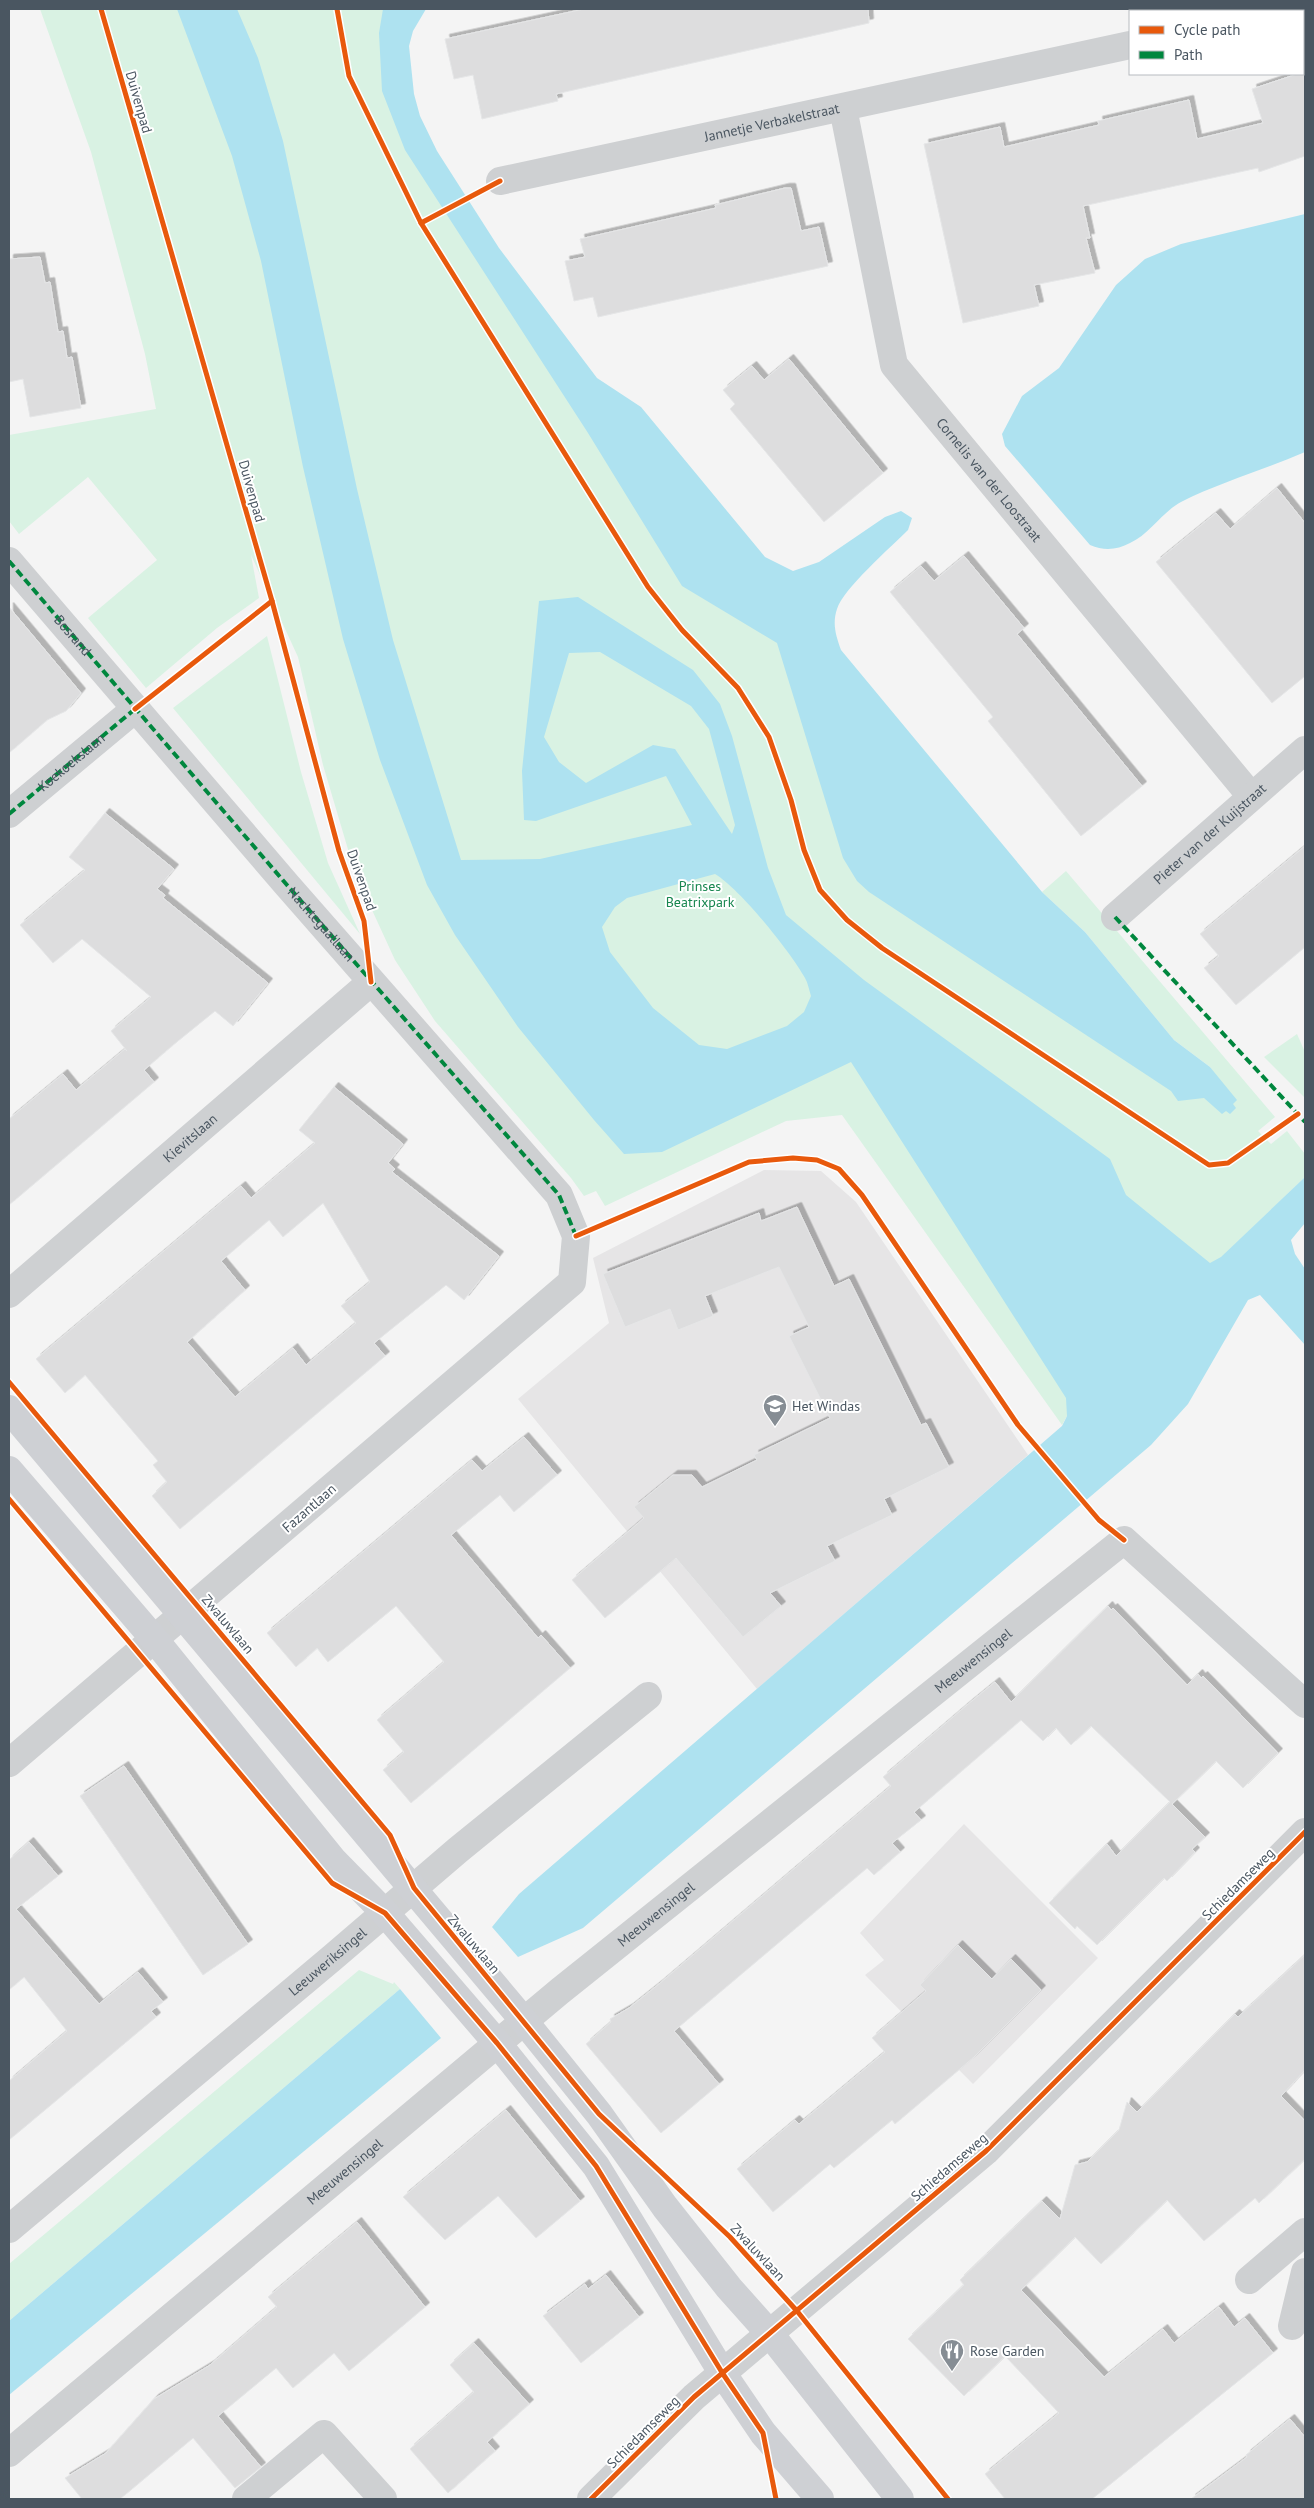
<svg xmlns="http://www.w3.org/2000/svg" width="1314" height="2508" font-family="'PT Sans',sans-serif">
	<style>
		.education { fill: #e6e5e6 }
		.green { fill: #d9f2e3 }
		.water { fill: #aee2f0; fill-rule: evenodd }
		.building { fill: #ddddde; stroke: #e5e6e7; fill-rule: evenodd; filter: url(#shadow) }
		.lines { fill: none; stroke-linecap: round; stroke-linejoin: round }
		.minor { stroke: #ced0d2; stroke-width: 28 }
		.secondary { stroke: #ced0d4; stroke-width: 28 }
		.quiet { stroke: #00873e; stroke-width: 4; stroke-dasharray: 8 4; stroke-linecap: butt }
		.cycleway-casing { stroke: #fff; stroke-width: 8 }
		.cycleway { stroke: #e8590c; stroke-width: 5 }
		.labels { text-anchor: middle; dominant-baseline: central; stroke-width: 4; stroke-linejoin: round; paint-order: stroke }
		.street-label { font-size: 14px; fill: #4a5661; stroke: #fff }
		.park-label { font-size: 14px; fill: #17864f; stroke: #fff }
		.poi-label { font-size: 14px; fill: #4a5661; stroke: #fff; text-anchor: start }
	</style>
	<defs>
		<filter id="shadow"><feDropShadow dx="4.5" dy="-4.5" stdDeviation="0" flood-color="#0004"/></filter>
	</defs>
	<rect width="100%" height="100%" fill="#f4f4f4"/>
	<g class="education">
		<polygon points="764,1170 821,1171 856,1202 1028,1455 757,1689 518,1399 609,1323 593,1258"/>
		<polygon points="964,1824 1098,1958 973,2084 865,1975 884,1960 860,1933"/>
	</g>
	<g class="green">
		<polygon points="40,9 403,9 401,89 444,186 838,688 1233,1104 1210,1067 1174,1040 1085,932 1042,892 1066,871 1275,1117 1258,1131 1271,1144 1287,1131 1305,1154 1305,1177 1067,1406 1067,1416 1062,1425 842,1115 786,1121 605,1206 596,1191 584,1196 571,1178 435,1021 395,960 355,873 323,765 298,657 251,555 259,598 217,628 146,688 88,618 157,560 88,477 19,534 9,521 9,435 156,409 145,354 91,152"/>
		<polygon points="267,636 301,772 328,863 360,934 173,708"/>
		<polygon points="1297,1034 1305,1052 1305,1098 1264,1057"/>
		<polygon points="359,1970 393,1984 394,1982 400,1989 9,2321 9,2264"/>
	</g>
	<g class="water">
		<path d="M177 9H237L258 58 283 141 357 489 393 640 461 860 540 859 692 825 666 776 536 821 524 820 522 771 539 601 578 597 693 670 720 704 732 736 768 868 786 915 864 980 1110 1159 1126 1195 1210 1263 1221 1257 1305 1177V1223L1291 1240 1295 1254 1305 1269V1345L1260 1295 1248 1300 1188 1404 1151 1445 583 1928 518 1957 492 1927 519 1894 1062 1426 1067 1416 1066 1398 851 1062 662 1152 624 1154 594 1120 518 1027 455 935 427 885 380 760 343 639 303 467 261 261 232 156ZM600 652 691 706 709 729 735 825 732 834 675 749 653 745 586 783 559 762 544 737 569 653ZM715 874C740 889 790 951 805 978 808 983 809 990 811 996L804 1012 787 1026 727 1049 699 1045 653 1008 610 952 602 927 615 907 627 898Z"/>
		<path d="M383 9H426L413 31 409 46 414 94 420 116 437 151 499 248 597 378 641 407 765 557 793 571 819 562 885 517 901 511 912 518 908 530C891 547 843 589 837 609 832 624 836 636 841 650L1042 892 1085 932 1174 1040 1210 1067 1237 1100 1233 1104 1236 1108 1230 1114 1226 1111 1222 1114 1204 1098 1178 1101 1171 1091 869 892 857 881 843 858 777 643 682 586 588 433 405 150 382 91 379 33Z"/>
		<path d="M1305 214V452C1264 470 1221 482 1181 502 1162 512 1150 534 1130 543 1117 550 1104 551 1090 545L1005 446 1002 434 1022 396 1059 368 1116 285 1145 259 1181 244Z"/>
		<polygon points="400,1989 441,2038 9,2395 9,2321"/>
	</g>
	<g class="building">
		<polygon points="584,9 868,9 869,23 556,94 558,101 482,119 473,75 454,79 445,39"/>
		<polygon points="1303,72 1305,72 1305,156 1259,172 1258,168 1083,206 1090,238 1086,238 1095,273 1034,285 1039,306 963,323 924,144 1000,127 1004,147 1099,125 1098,121 1189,100 1197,139 1263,123 1252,89"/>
		<polygon points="785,188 791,188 801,231 819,227 828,266 598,317 593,297 574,301 565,261 585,257 580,239 716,208 715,205"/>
		<polygon points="40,257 45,283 50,282 58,332 63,331 67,358 72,357 81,408 30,417 23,379 9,382 9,259"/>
		<polygon points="789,359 883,473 824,522 730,409 735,404 723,390 752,366 764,380"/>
		<polygon points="1277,488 1305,523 1305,676 1272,703 1156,562 1216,513 1230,529"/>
		<polygon points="964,556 1024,628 1017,634 1142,786 1081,836 988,721 993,717 890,592 921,566 934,581"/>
		<polygon points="9,607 81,693 66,711 47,720 9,753"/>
		<polygon points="105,813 174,869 157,889 165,895 163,898 268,983 233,1026 215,1011 173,1045 144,1070 154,1082 9,1205 9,1119 63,1074 76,1090 125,1049 127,1051 111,1031 151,997 82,939 53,963 20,925 85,870 69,857"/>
		<polygon points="1305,846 1305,947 1236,1005 1204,968 1219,956 1200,934"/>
		<path d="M334 1087 403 1144 388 1163 395 1169 392 1172 499 1256 464 1300 446 1285 374 1343 385 1356 180 1529 152 1496 167 1482 153 1465 158 1461 85 1375 65 1393 36 1359 241 1186 251 1198 315 1143 299 1130ZM323 1203 370 1282 341 1306 356 1323 306 1365 293 1348 235 1397 187 1342 245 1290 221 1261 269 1220 283 1237Z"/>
		<polygon points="797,1207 834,1286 849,1279 921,1425 926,1423 949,1467 884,1499 892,1515 827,1546 835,1561 770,1593 781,1606 743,1637 676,1558 605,1618 572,1580 644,1518 634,1507 673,1475 692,1475 702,1487 757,1460 754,1455 830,1418 789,1336 809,1327 779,1267 705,1296 713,1316 678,1330 670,1309 625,1327 603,1274 759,1213 761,1221"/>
		<polygon points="524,1437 557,1475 514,1512 500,1495 451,1535 538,1638 541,1635 570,1668 411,1803 383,1770 404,1752 377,1720 444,1662 396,1606 328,1662 317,1648 296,1667 267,1633 472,1460 482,1471"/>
		<polygon points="1108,1606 1111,1610 1113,1608 1187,1685 1198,1674 1201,1678 1203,1676 1278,1753 1243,1788 1216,1761 1172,1804 1205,1837 1192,1849 1195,1852 1167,1881 1164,1878 1097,1945 1077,1926 1075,1929 1049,1903 1107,1844 1116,1856 1170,1802 1091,1726 1071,1745 1056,1728 1043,1741 1021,1720 914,1812 921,1820 892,1843 900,1852 874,1875 867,1868 674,2031 719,2084 661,2133 586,2044 611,2022 610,2019 629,2008 659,1984 891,1786 883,1777 967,1705 995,1682 1011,1702"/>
		<polygon points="124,1766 248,1944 203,1975 80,1796"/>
		<polygon points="29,1842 58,1876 16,1909 99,2004 138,1972 163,2002 151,2011 156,2017 9,2140 9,2081 67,2031 24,1977 9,1990 9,1860"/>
		<polygon points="958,1945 992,1979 1011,1959 1041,1990 974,2057 895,2124 892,2120 834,2168 830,2164 773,2212 737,2169 795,2120 799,2124 885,2052 872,2038 926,1991 920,1985"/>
		<polygon points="1305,1955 1305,2070 1281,2096 1305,2121 1305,2159 1259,2203 1255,2198 1204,2241 1167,2200 1101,2264 1075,2237 1021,2290 1104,2377 1163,2329 1174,2343 1219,2307 1234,2327 1245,2318 1273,2353 1092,2499 1005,2499 985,2474 1059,2413 1005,2356 964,2396 908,2339 964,2285 960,2280 1042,2201 1060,2219 1075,2165 1087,2162 1119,2130 1127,2102 1137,2112 1235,2014 1238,2017"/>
		<polygon points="506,2110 580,2201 536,2238 498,2196 445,2240 403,2197"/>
		<polygon points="357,2222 425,2307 349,2371 334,2353 293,2388 276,2368 218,2416 261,2467 235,2488 193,2438 120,2499 82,2499 65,2478 106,2453 154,2399 210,2365 277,2307 268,2297"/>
		<polygon points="606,2275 639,2317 581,2363 543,2316 585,2284 588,2289"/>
		<polygon points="474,2343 529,2404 487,2442 495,2451 448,2493 410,2449 474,2392 450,2365"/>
		<polygon points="1290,2419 1305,2437 1305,2499 1191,2499 1247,2457 1246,2455"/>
	</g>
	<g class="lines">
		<g class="minor">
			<polyline points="1283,11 1294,9"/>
			<path id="s1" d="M843 108 894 365 1251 796"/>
			<path id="s2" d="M500 181 1130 45"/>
			<polyline points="9,561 287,885 559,1195 576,1236 572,1282 9,1763"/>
			<polyline points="9,814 135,709"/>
			<path id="s3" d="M1115 917 1305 750"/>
			<path id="s4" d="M9 1294 371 982"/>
			<path id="s5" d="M9 2229 332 1958 458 1850 648 1696"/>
			<polyline points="1249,2280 1305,2232"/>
			<polyline points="1292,2326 1305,2272"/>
			<path id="s6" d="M9 2453 560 1991 1124 1540 1305 1704"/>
			<polyline points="246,2499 324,2434 383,2499"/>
			<polyline points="591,2499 694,2397 986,2151 1305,1832"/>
		</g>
		<g class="secondary">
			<polyline points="9,1409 524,2021 599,2114 665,2207 729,2288 770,2334 900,2499"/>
			<polyline points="9,1470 155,1640 333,1860 385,1913 497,2043 596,2166 723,2374 763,2433 820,2499"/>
		</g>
		<g class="quiet">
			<path id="s7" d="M9 561 287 885 559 1195 576 1236"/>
			<path id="s8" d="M9 814 135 709"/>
			<polyline points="1115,917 1305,1122"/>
		</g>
		<g class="cycleway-casing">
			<g id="cycleway">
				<polyline points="101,9 272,601 339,851 364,921 371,982"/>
				<polyline points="337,9 349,76 421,223 648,587 682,630 738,688 769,737 791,800 804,850 820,890 847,920 882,948 1209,1165 1228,1163 1298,1114"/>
				<polyline points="421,223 500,181"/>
				<polyline points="135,709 272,601"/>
				<polyline points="576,1236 749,1162 793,1158 817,1160 839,1169 862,1195 1018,1425 1099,1520 1124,1540"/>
				<polyline points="9,1382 390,1835 414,1888 599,2114 730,2237 797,2311 948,2499"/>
				<polyline points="9,1499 332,1883 385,1913 497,2043 596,2166 723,2374 763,2433 776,2499"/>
				<polyline points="591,2499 694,2397 986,2151 1305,1832"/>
			</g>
		</g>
		<use href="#cycleway" class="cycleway"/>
	</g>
	<defs>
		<g id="school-pin" transform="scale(1.25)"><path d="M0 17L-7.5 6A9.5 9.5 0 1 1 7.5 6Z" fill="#868d94" stroke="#fff"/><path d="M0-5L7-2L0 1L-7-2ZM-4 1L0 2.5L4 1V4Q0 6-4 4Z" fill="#fff"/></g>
		<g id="restaurant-pin" transform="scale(1.25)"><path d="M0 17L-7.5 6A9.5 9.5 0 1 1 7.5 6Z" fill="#868d94" stroke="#fff"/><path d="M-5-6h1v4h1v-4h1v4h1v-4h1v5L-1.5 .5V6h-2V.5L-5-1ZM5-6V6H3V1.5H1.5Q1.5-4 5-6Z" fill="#fff"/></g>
	</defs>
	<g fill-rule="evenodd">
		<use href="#school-pin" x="775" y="1406"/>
		<use href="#restaurant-pin" x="952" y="2351"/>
	</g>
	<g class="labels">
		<g class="street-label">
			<text transform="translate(139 102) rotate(74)">Duivenpad</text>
			<text stroke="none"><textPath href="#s2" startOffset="278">Jannetje Verbakelstraat</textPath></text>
			<text stroke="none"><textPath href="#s1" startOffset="411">Cornelis van der Loostraat</textPath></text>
			<text transform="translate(252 491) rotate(74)">Duivenpad</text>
			<text stroke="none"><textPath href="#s7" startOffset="98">Bosrand</textPath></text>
			<text stroke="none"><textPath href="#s8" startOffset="81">Koekoekslaan</textPath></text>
			<text stroke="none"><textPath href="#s3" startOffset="126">Pieter van der Kuijstraat</textPath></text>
			<text transform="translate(362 880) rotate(71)">Duivenpad</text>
			<text stroke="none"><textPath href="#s7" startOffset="479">Nachtegaallaan</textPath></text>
			<text stroke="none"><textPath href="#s4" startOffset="239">Kievitslaan</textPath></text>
			<text transform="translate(309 1508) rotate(-41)">Fazantlaan</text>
			<text transform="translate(228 1624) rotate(50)">Zwaluwlaan</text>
			<text stroke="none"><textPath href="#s6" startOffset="1248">Meeuwensingel</textPath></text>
			<text transform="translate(1238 1884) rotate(-45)">Schiedamseweg</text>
			<text stroke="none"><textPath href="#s6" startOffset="842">Meeuwensingel</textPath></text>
			<text transform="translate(474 1944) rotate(50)">Zwaluwlaan</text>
			<text stroke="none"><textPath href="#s5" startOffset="416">Leeuweriksingel</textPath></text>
			<text transform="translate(949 2167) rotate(-41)">Schiedamseweg</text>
			<text stroke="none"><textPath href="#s6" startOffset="438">Meeuwensingel</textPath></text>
			<text transform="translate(758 2252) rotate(47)">Zwaluwlaan</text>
			<text transform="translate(643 2432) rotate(-45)">Schiedamseweg</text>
		</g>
		<g class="park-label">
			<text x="700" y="886">Prinses<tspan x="700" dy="16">Beatrixpark</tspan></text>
		</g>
		<g class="poi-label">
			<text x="792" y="1406">Het Windas</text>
			<text x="970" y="2351">Rose Garden</text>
		</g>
	</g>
	<rect width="1314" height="2508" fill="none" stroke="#4a5661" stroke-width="20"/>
	<rect x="1129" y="10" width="175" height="65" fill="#ffffff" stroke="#b7bbc0"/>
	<rect x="1139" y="26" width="25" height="8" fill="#e8590c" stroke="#b7bbc0"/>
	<text x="1174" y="35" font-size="15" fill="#4a5661">Cycle path</text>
	<rect x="1139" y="51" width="25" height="8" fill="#00873e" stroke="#b7bbc0"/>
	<text x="1174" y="60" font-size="15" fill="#4a5661">Path</text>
</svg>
